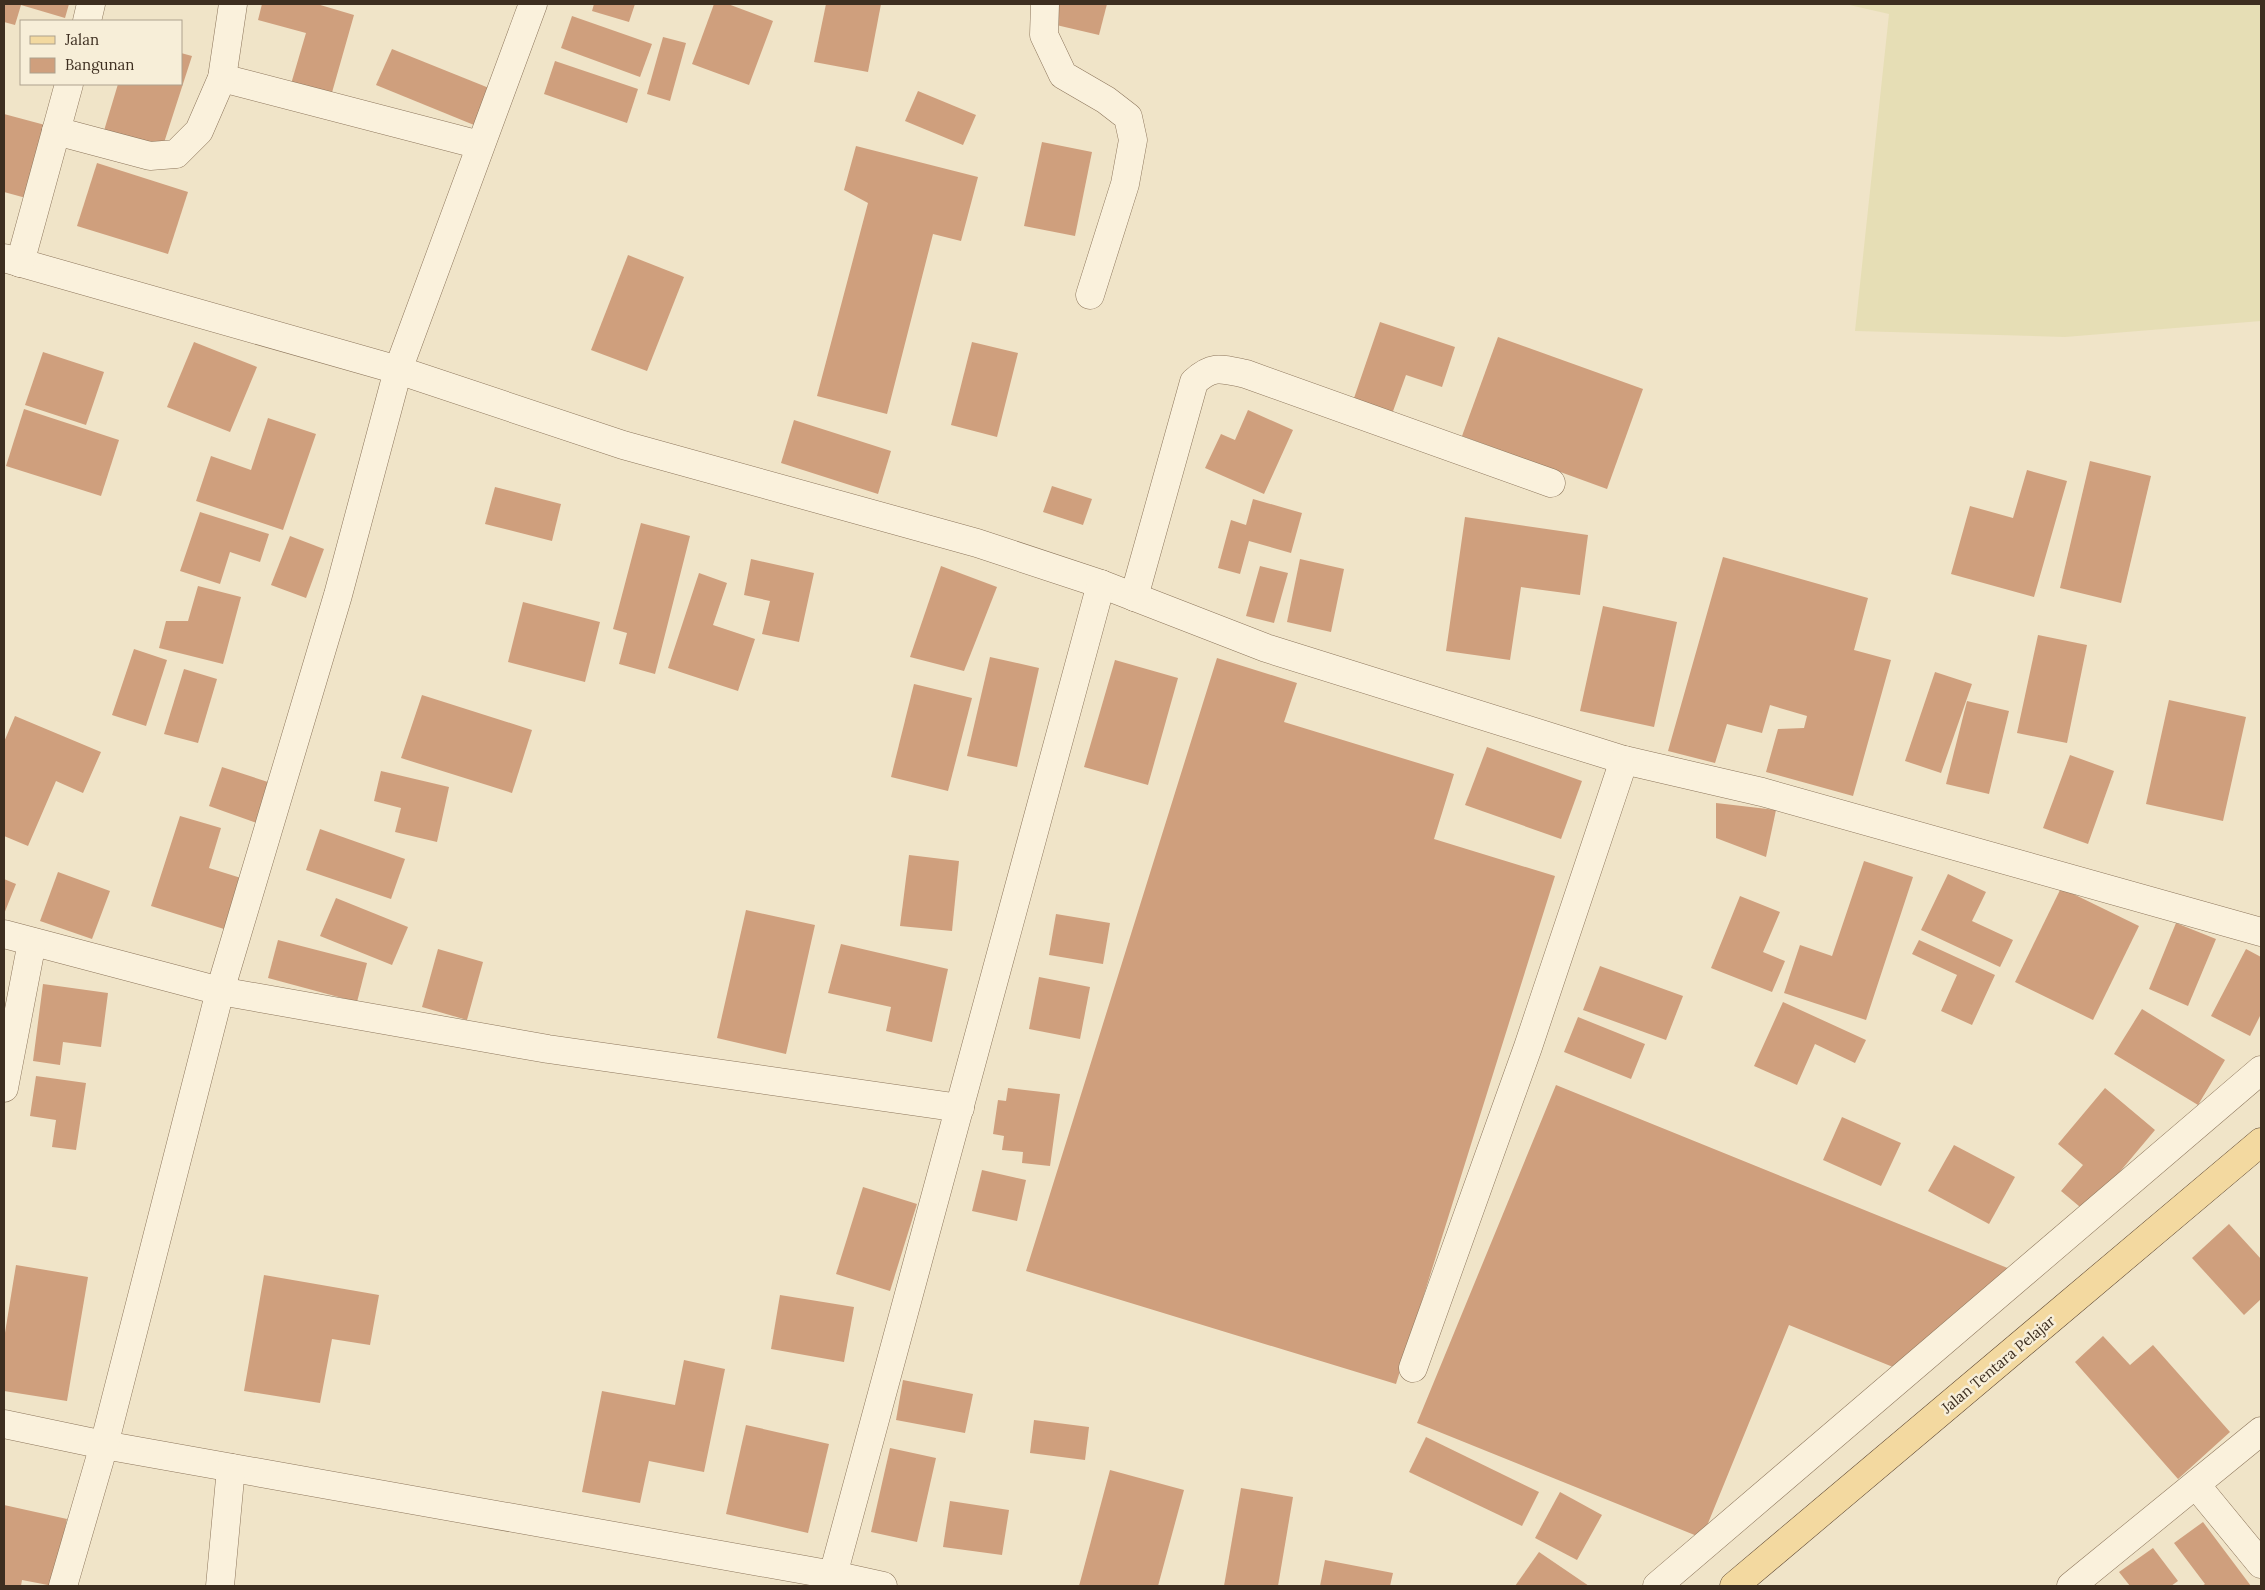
<svg xmlns="http://www.w3.org/2000/svg" width="2265" height="1590" font-family="Lora,serif">
	<style>
		.farmland { fill: #e6deb5 }
		.building { fill: #cf9f7d }
		.lines { fill: none; stroke-linecap: round; stroke-linejoin: round }
		.minor-casing { stroke: #8d765c; stroke-width: 29 }
		.major-casing { stroke: #5b4430; stroke-width: 29 }
		.minor { stroke: #faf1dc; stroke-width: 28 }
		.major { stroke: #f3d9a0; stroke-width: 28 }
		.labels { text-anchor: middle; dominant-baseline: central; stroke-width: 5; stroke-linejoin: round; paint-order: stroke }
		.street-label { font-size: 15px; fill: #3d2e20; stroke: #f7eed8 }
	</style>
	<rect width="100%" height="100%" fill="#f0e4c8"/>
	<polygon class="farmland" points="1845,4 2261,4 2261,321 2065,337 1855,331 1889,14"/>
	<g class="building">
		<polygon points="4,4 69,4 65,18 21,5 15,25 4,22"/>
		<polygon points="262,4 317,4 354,15 331,96 291,84 306,33 258,20"/>
		<polygon points="594,4 635,4 629,22 592,11"/>
		<polygon points="714,4 728,4 773,21 749,85 692,64"/>
		<polygon points="826,4 881,4 868,72 814,62"/>
		<polygon points="1057,4 1107,4 1099,35 1052,24"/>
		<polygon points="572,16 652,44 640,77 561,48"/>
		<polygon points="663,37 686,43 670,101 647,94"/>
		<polygon points="392,49 489,88 474,125 376,85"/>
		<polygon points="181,53 192,56 161,152 103,134 118,84 181,84"/>
		<polygon points="555,61 638,89 627,123 544,94"/>
		<polygon points="918,91 976,115 963,145 905,121"/>
		<polygon points="4,114 45,125 26,198 4,192"/>
		<polygon points="1042,142 1092,152 1075,236 1024,226"/>
		<polygon points="856,146 978,177 961,241 933,234 887,414 817,396 868,203 844,190"/>
		<polygon points="97,163 188,192 168,254 77,226"/>
		<polygon points="628,255 684,277 647,371 591,350"/>
		<polygon points="1380,322 1455,347 1442,387 1406,375 1392,414 1353,401"/>
		<polygon points="1498,337 1643,389 1607,489 1462,436"/>
		<polygon points="194,342 257,367 230,432 167,407"/>
		<polygon points="972,342 1018,353 997,437 951,425"/>
		<polygon points="43,352 104,372 86,425 25,405"/>
		<polygon points="24,409 119,440 101,496 6,466"/>
		<polygon points="1248,410 1293,430 1264,494 1205,468 1221,434 1235,440"/>
		<polygon points="268,418 316,434 283,530 196,501 211,456 251,470"/>
		<polygon points="794,420 891,451 878,494 781,463"/>
		<polygon points="2090,461 2151,476 2121,603 2060,588"/>
		<polygon points="2027,470 2067,481 2034,597 1951,574 1970,506 2013,518"/>
		<polygon points="1052,486 1092,499 1083,525 1043,512"/>
		<polygon points="495,487 561,504 552,541 485,524"/>
		<polygon points="1253,499 1302,513 1291,553 1249,541 1240,574 1218,568 1231,520 1246,525"/>
		<polygon points="200,512 269,534 260,562 230,552 220,584 180,571"/>
		<polygon points="1465,517 1588,535 1580,595 1521,587 1510,660 1446,651"/>
		<polygon points="641,523 690,536 655,674 619,664 627,633 613,629"/>
		<polygon points="290,536 324,549 306,598 271,585"/>
		<polygon points="1723,557 1868,598 1854,650 1891,660 1853,796 1766,772 1778,729 1804,728 1807,716 1770,705 1762,733 1727,724 1715,763 1668,751"/>
		<polygon points="751,559 814,573 799,642 762,634 770,601 744,595"/>
		<polygon points="1300,559 1344,569 1331,632 1287,622"/>
		<polygon points="941,566 997,587 964,671 910,657"/>
		<polygon points="1260,566 1288,573 1274,623 1246,616"/>
		<polygon points="699,573 727,583 713,625 755,639 738,691 668,668"/>
		<polygon points="198,586 241,597 223,664 159,648 166,621 188,621"/>
		<polygon points="523,602 600,622 585,682 508,662"/>
		<polygon points="1603,606 1677,622 1654,727 1580,711"/>
		<polygon points="2038,635 2087,645 2067,743 2017,733"/>
		<polygon points="134,649 167,660 146,726 112,715"/>
		<polygon points="990,657 1039,668 1017,767 967,756"/>
		<polygon points="1217,658 1297,683 1284,722 1454,774 1434,839 1555,876 1396,1384 1026,1271"/>
		<polygon points="1115,660 1178,678 1148,785 1084,767"/>
		<polygon points="184,669 217,679 198,743 164,734"/>
		<polygon points="1935,672 1972,684 1941,773 1905,761"/>
		<polygon points="914,684 972,698 948,791 891,777"/>
		<polygon points="422,695 532,730 512,793 401,758"/>
		<polygon points="2169,700 2246,717 2223,821 2146,804"/>
		<polygon points="1967,701 2009,711 1989,794 1946,784"/>
		<polygon points="15,716 101,752 83,793 56,781 28,846 4,836 4,742"/>
		<polygon points="1487,747 1582,781 1561,839 1465,805"/>
		<polygon points="2070,755 2114,771 2088,844 2043,828"/>
		<polygon points="222,767 271,783 257,823 209,806"/>
		<polygon points="381,771 449,787 437,842 395,832 401,808 374,801"/>
		<polygon points="1716,803 1776,810 1766,857 1716,838"/>
		<polygon points="180,816 221,828 209,868 241,878 224,929 151,906"/>
		<polygon points="320,829 405,859 391,899 306,870"/>
		<polygon points="909,855 959,861 952,931 900,926"/>
		<polygon points="1864,861 1913,877 1866,1020 1784,993 1800,945 1832,956"/>
		<polygon points="58,872 110,891 92,939 40,921"/>
		<polygon points="1948,874 1986,892 1972,921 2013,940 2000,967 1921,930"/>
		<polygon points="4,879 16,884 4,914"/>
		<polygon points="2061,888 2139,926 2093,1020 2015,982"/>
		<polygon points="1740,896 1780,912 1763,952 1785,961 1772,992 1711,968"/>
		<polygon points="336,898 408,927 392,965 320,936"/>
		<polygon points="746,910 815,925 786,1054 717,1038"/>
		<polygon points="1056,914 1110,923 1103,964 1049,955"/>
		<polygon points="2176,923 2216,939 2188,1006 2149,989"/>
		<polygon points="278,940 367,963 357,1002 268,978"/>
		<polygon points="1919,940 1995,975 1972,1025 1941,1011 1957,975 1912,954"/>
		<polygon points="841,944 948,969 932,1042 886,1031 891,1007 828,993"/>
		<polygon points="438,949 483,962 467,1020 422,1007"/>
		<polygon points="2246,949 2261,957 2261,1014 2250,1036 2211,1016"/>
		<polygon points="1600,966 1683,996 1666,1040 1583,1010"/>
		<polygon points="1039,977 1090,987 1080,1039 1029,1029"/>
		<polygon points="43,984 108,993 101,1047 63,1042 60,1065 33,1061"/>
		<polygon points="1783,1002 1866,1040 1855,1063 1815,1044 1797,1085 1754,1066"/>
		<polygon points="2142,1009 2225,1060 2198,1105 2114,1054"/>
		<polygon points="1578,1017 1645,1044 1631,1079 1564,1052"/>
		<polygon points="36,1076 86,1083 76,1150 52,1147 56,1120 30,1116"/>
		<polygon points="1556,1085 2010,1269 1898,1369 1789,1325 1702,1538 1417,1423"/>
		<polygon points="1008,1088 1060,1094 1050,1166 1022,1163 1023,1152 1002,1150 1004,1136 993,1134 998,1100 1006,1101"/>
		<polygon points="2105,1088 2155,1130 2086,1212 2061,1191 2083,1165 2058,1144"/>
		<polygon points="1842,1117 1901,1143 1881,1186 1823,1160"/>
		<polygon points="1954,1145 2015,1177 1989,1224 1928,1191"/>
		<polygon points="982,1170 1026,1180 1017,1221 972,1211"/>
		<polygon points="863,1187 917,1204 890,1291 836,1274"/>
		<polygon points="2229,1224 2261,1259 2261,1299 2244,1315 2192,1258"/>
		<polygon points="16,1265 88,1277 67,1401 4,1391 4,1339"/>
		<polygon points="264,1275 379,1295 370,1345 332,1339 320,1403 244,1391"/>
		<polygon points="780,1295 854,1307 844,1362 771,1349"/>
		<polygon points="2103,1336 2130,1365 2153,1345 2230,1432 2178,1479 2075,1362"/>
		<polygon points="684,1360 725,1369 704,1472 649,1461 640,1503 582,1492 602,1391 675,1405"/>
		<polygon points="903,1380 973,1394 965,1433 896,1420"/>
		<polygon points="1034,1420 1089,1427 1085,1460 1030,1453"/>
		<polygon points="746,1425 829,1444 808,1533 726,1514"/>
		<polygon points="1426,1437 1539,1492 1522,1526 1409,1472"/>
		<polygon points="890,1448 936,1458 917,1542 871,1532"/>
		<polygon points="1110,1470 1184,1490 1158,1586 1079,1586"/>
		<polygon points="1241,1488 1293,1497 1278,1586 1224,1586"/>
		<polygon points="1560,1492 1602,1515 1577,1560 1535,1538"/>
		<polygon points="950,1501 1009,1510 1002,1555 943,1547"/>
		<polygon points="4,1505 67,1519 53,1586 22,1580 21,1586 4,1586"/>
		<polygon points="2203,1522 2251,1586 2202,1586 2205,1584 2174,1543"/>
		<polygon points="2153,1548 2178,1581 2171,1586 2130,1586 2119,1572"/>
		<polygon points="1539,1552 1589,1586 1515,1586"/>
		<polygon points="1325,1560 1393,1573 1390,1586 1320,1586"/>
	</g>
	<g class="lines">
		<g class="minor-casing">
			<g id="minor">
				<polyline points="1045,4 1044,35 1063,75 1106,100 1128,117 1133,140 1125,184 1090,295"/>
				<polyline points="87,21 91,4"/>
				<polyline points="222,78 480,145"/>
				<polyline points="56,131 150,156 176,154 199,131 222,78 233,4"/>
				<polyline points="4,258 398,370 623,445 977,543 1101,584 1266,648 1624,760 1762,792 2261,932"/>
				<polyline points="20,263 69,84"/>
				<path d="M1134 597 1194 382C1213 364 1223 369 1246 374L1551 483"/>
				<polyline points="4,934 220,991 548,1049 960,1108"/>
				<polyline points="4,1088 32,942"/>
				<polyline points="1413,1368 1528,1047 1624,760"/>
				<polyline points="4,1424 104,1445 833,1575 883,1586"/>
				<polyline points="2196,1485 2261,1564"/>
				<polyline points="833,1575 1101,584"/>
				<polyline points="63,1586 104,1445 220,991 338,595 398,370 533,4"/>
				<polyline points="220,1586 231,1468"/>
				<polyline points="1657,1586 2261,1070"/>
				<polyline points="2071,1586 2261,1431"/>
			</g>
		</g>
		<g class="major-casing">
			<polyline id="major" points="1734,1586 2261,1142"/>
		</g>
		<use href="#minor" class="minor"/>
		<use href="#major" class="major"/>
	</g>
	<g class="labels">
		<g class="street-label">
			<text transform="translate(1998 1364) rotate(-40)">Jalan Tentara Pelajar</text>
		</g>
	</g>
	<rect width="2265" height="1590" fill="none" stroke="#3d2e20" stroke-width="10"/>
	<rect x="20" y="20" width="162" height="65" fill="#f7eed8" stroke="#ada18e"/>
	<rect x="30" y="36" width="25" height="8" fill="#f3d9a0" stroke="#ada18e"/>
	<text x="65" y="45" font-size="15" fill="#3d2e20">Jalan</text>
	<rect x="30" y="58" width="25" height="15" fill="#cf9f7d" stroke="#ada18e"/>
	<text x="65" y="70" font-size="15" fill="#3d2e20">Bangunan</text>
</svg>
